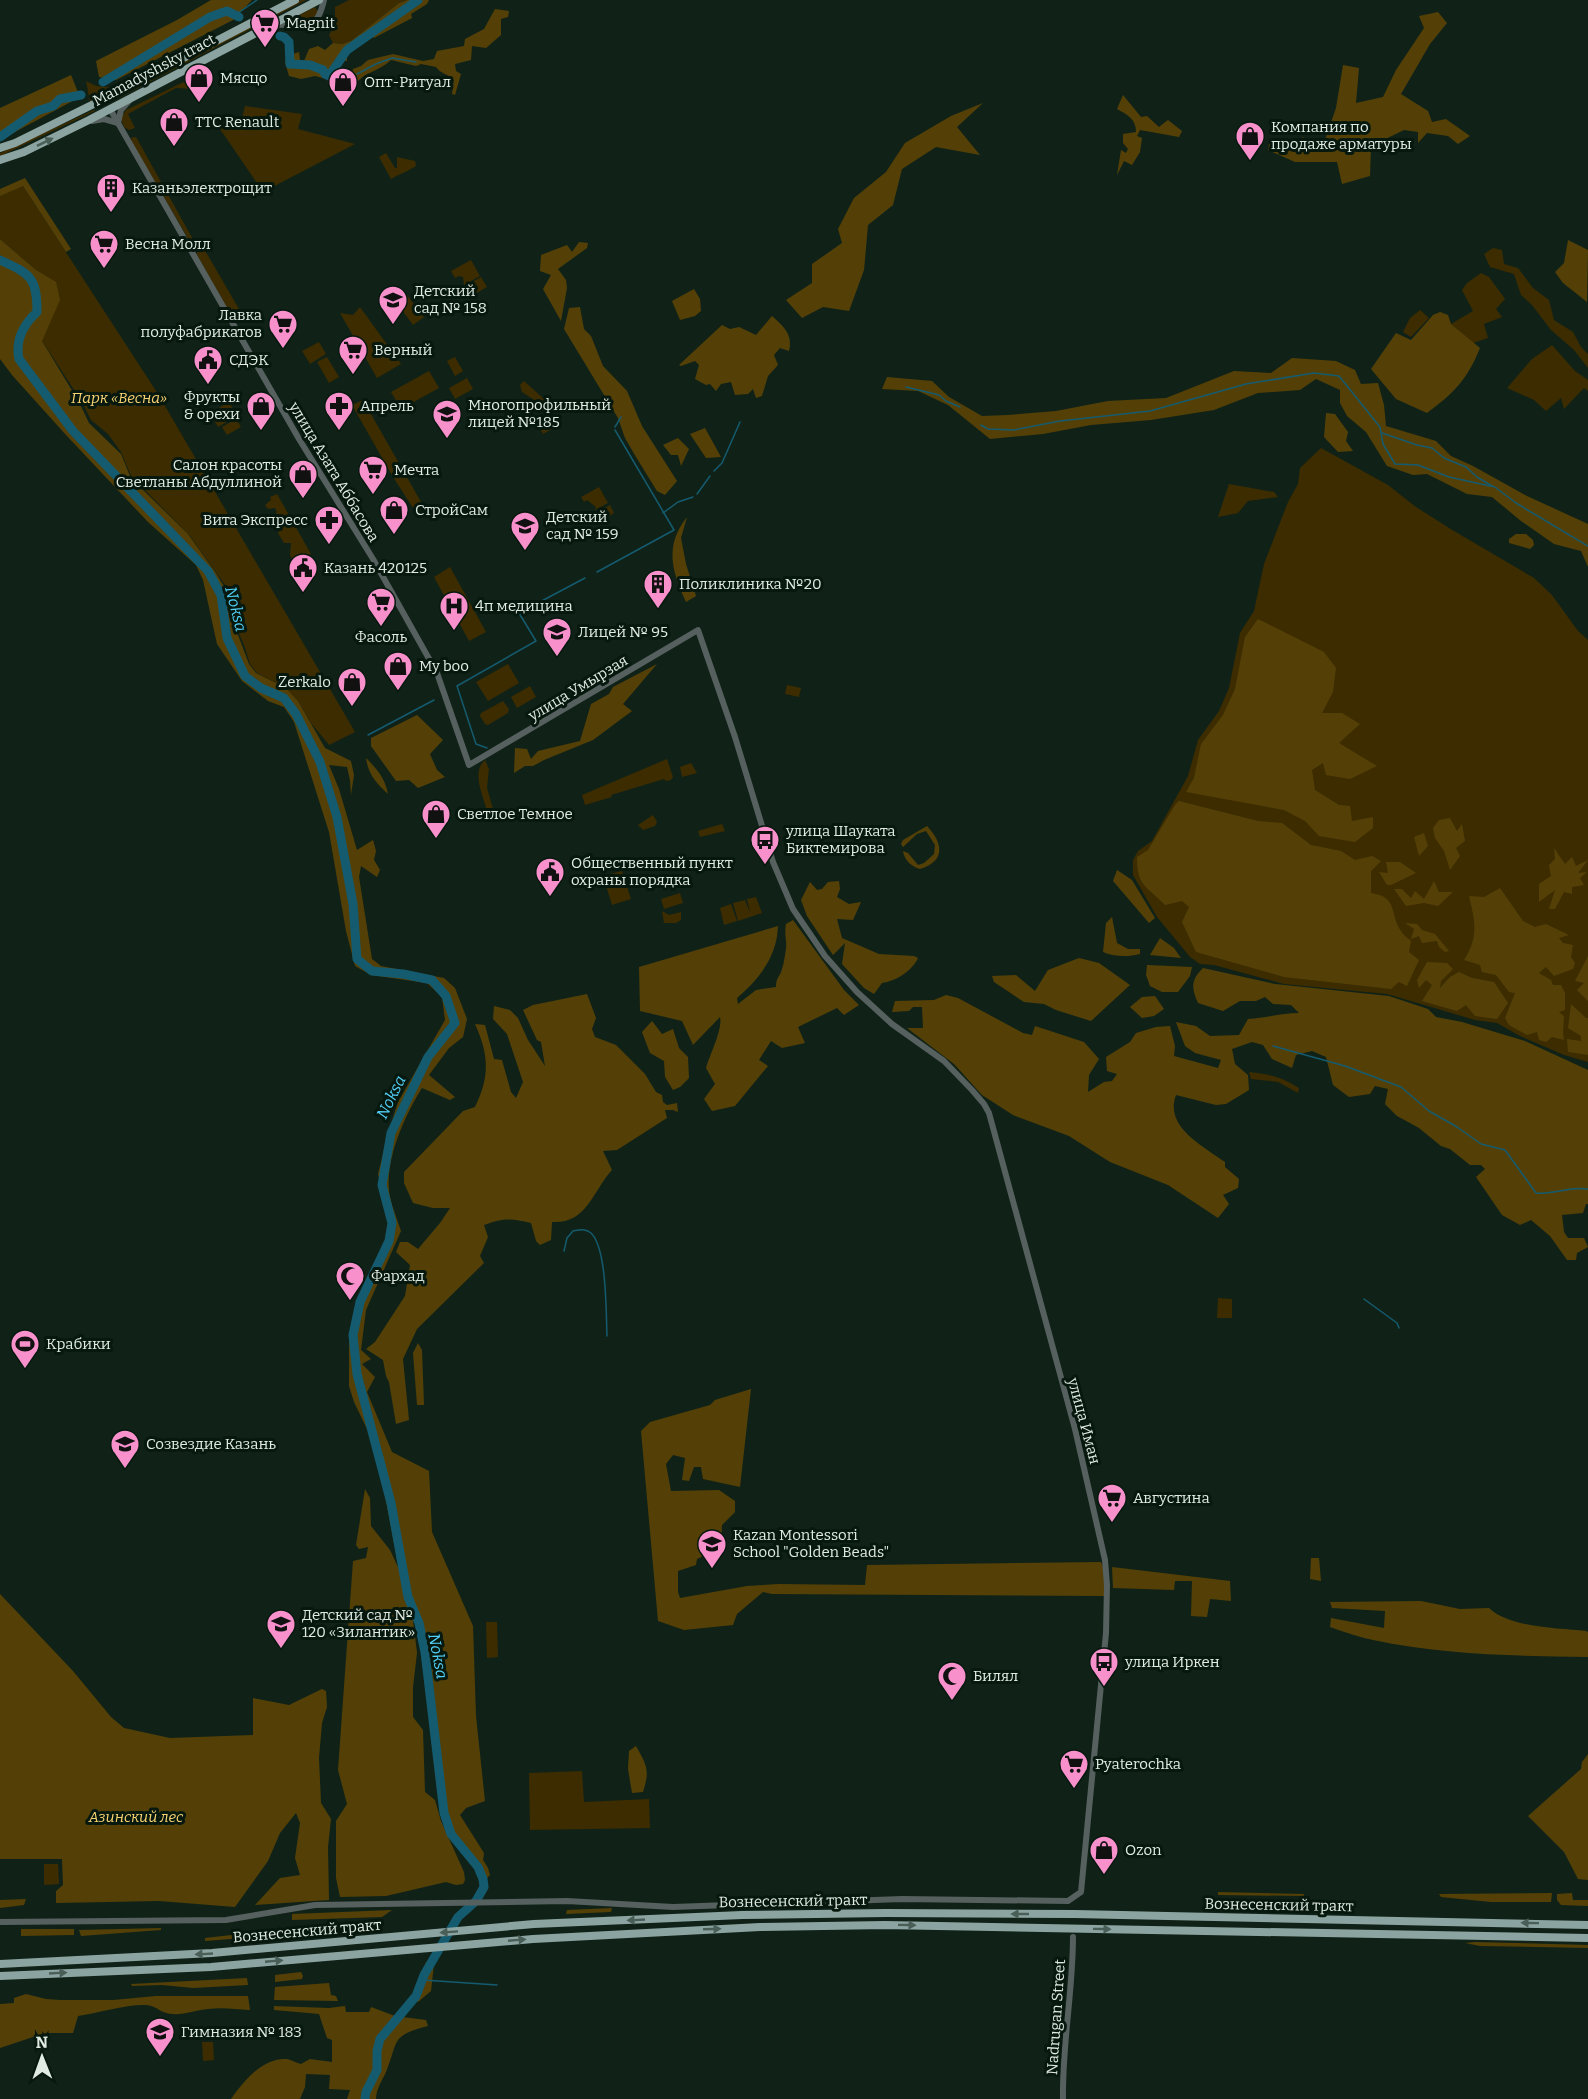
<svg xmlns="http://www.w3.org/2000/svg" width="1588" height="2099" font-family="Bitter,serif">
	<style>
		.green { fill: #3c2c00 }
		.forest { fill: #544007 }
		.lines { fill: none; stroke-linecap: round; stroke-linejoin: round }
		.stream { stroke: #155b70; stroke-width: 1.5 }
		.river { stroke: #155b70; stroke-width: 9 }
		.minor { stroke: #55605f; stroke-width: 6 }
		.major { stroke: #8ca4a1; stroke-width: 8 }
		.oneway { fill: #4a5e58 }
		.labels { text-anchor: middle; dominant-baseline: central; stroke-width: 6; stroke-linejoin: round; paint-order: stroke }
		.poi-label { font-size: 15px; fill: #e0ebe3; stroke: #07180e; text-anchor: start }
		.street-label { font-size: 15px; fill: #e0ebe3; stroke: #07180e }
		.park-label { font-size: 15px; font-style: italic; fill: #f9d272; stroke: #07180e }
		.water-label { font-size: 16px; font-style: italic; fill: #53d0f8; stroke: #07180e }
	</style>
	<rect width="100%" height="100%" fill="#102217"/>
	<g class="green">
		<polygon points="301,0 306,0 115,100 114,98"/>
		<polygon points="349,0 407,0 399,3 351,41 342,44 333,43 329,35 335,25 335,7"/>
		<path d="M315 7 318 12C313 21 302 23 293 23L291 19Z"/>
		<polygon points="201,75 197,88 194,89 176,88 128,114 135,128 129,130 124,127 121,118 126,110 196,76"/>
		<polygon points="86,81 96,86 115,88 90,102"/>
		<polygon points="245,106 302,114 298,129 355,144 263,192 218,126 225,122 241,122"/>
		<polygon points="94,110 95,111 0,156 0,153"/>
		<polygon points="132,137 136,137 195,243 189,240 131,141"/>
		<path d="M386 153 395 168H397V157L415 161 416 166C407 172 399 174 391 179L379 157Z"/>
		<polygon points="23,186 158,394 355,732 329,745 311,723 298,701 286,688 257,673 250,664 244,645 236,627 242,614 228,589 190,536 131,476 121,452 108,434 91,420 82,402 42,341 36,270 0,239 0,192"/>
		<polygon points="203,247 243,316 236,318 231,315 197,255 197,251"/>
		<polygon points="1493,248 1502,250 1504,264 1518,268 1533,288 1549,300 1554,320 1573,332 1581,347 1588,354 1588,368 1574,350 1551,330 1532,305 1521,295 1514,274 1490,267 1484,254"/>
		<polygon points="471,260 480,276 464,285 463,277 459,276 455,278 451,271"/>
		<polygon points="1481,273 1489,277 1505,299 1496,309 1502,317 1484,324 1488,338 1473,343 1451,324 1473,311 1462,290 1467,283"/>
		<polygon points="481,277 487,287 468,298 462,288"/>
		<polygon points="407,295 424,317 413,325 397,303"/>
		<polygon points="360,307 401,364 377,378 340,313 353,315"/>
		<polygon points="1420,310 1429,318 1411,337 1403,332 1410,318"/>
		<polygon points="319,342 326,354 310,364 302,351"/>
		<polygon points="1552,345 1575,371 1588,380 1588,391 1584,388 1564,409 1561,398 1546,411 1534,400 1507,388 1532,359"/>
		<polygon points="327,357 339,377 329,383 317,362"/>
		<polygon points="455,357 463,371 455,376 447,361"/>
		<polygon points="429,371 439,388 401,409 391,392"/>
		<polygon points="467,378 473,389 455,399 449,388"/>
		<polygon points="524,381 545,400 542,405 522,392 520,385"/>
		<polygon points="363,400 425,509 417,514 393,477 352,405"/>
		<polygon points="229,402 237,416 218,427 210,413"/>
		<polygon points="556,415 561,424 543,434 538,425"/>
		<polygon points="236,419 241,427 227,435 222,427"/>
		<polygon points="1321,448 1388,485 1416,507 1454,531 1534,578 1552,595 1578,631 1588,640 1588,1062 1564,1055 1520,1036 1497,1023 1475,1020 1387,994 1284,984 1214,965 1200,964 1190,957 1157,917 1133,875 1133,860 1138,851 1152,841 1188,776 1198,740 1219,711 1229,688 1240,633 1254,611 1264,564 1288,502 1298,484 1300,468"/>
		<polygon points="1229,484 1274,492 1278,497 1248,501 1238,513 1218,517"/>
		<polygon points="599,487 608,503 595,510 596,507 587,500 584,502 581,497"/>
		<polygon points="277,494 311,554 298,561 292,559 290,555 291,543 284,543 278,533 285,523 283,520 278,520 275,515 277,512 275,508 268,509 265,505 271,500 270,497"/>
		<polygon points="610,505 614,513 599,522 594,514"/>
		<polygon points="312,557 317,566 301,575 295,566"/>
		<polygon points="450,567 486,632 469,641 434,577"/>
		<polygon points="508,664 519,683 488,701 476,682"/>
		<polygon points="787,685 801,688 799,697 785,694"/>
		<polygon points="530,686 536,697 517,708 511,697"/>
		<polygon points="503,701 509,709 508,713 488,725 485,724 480,716 481,713"/>
		<polygon points="667,759 673,777 671,780 666,781 664,779 611,795 612,797 585,805 582,795"/>
		<path d="M485 760 489 769 487 788 493 809 487 811C483 795 471 772 485 760Z"/>
		<polygon points="691,763 697,773 682,777 680,767"/>
		<polygon points="653,815 657,822 655,826 643,830 638,825"/>
		<polygon points="722,824 725,831 700,837 698,831"/>
		<polygon points="622,871 631,899 612,905 603,876"/>
		<polygon points="680,893 683,903 664,909 661,899"/>
		<polygon points="756,897 762,913 738,921 733,903 745,900 750,913 747,899"/>
		<polygon points="731,904 737,921 724,925 720,908"/>
		<polygon points="662,911 669,915 681,912 681,920 676,923 664,923"/>
		<path d="M1249 1072C1269 1074 1282 1077 1299 1088L1298 1093 1278 1082 1251 1079Z"/>
		<polygon points="1218,1298 1232,1299 1232,1318 1217,1318"/>
		<polygon points="486,1622 497,1622 498,1657 487,1658"/>
		<polygon points="582,1771 584,1802 649,1799 650,1828 530,1830 529,1773"/>
		<polygon points="44,1864 58,1864 59,1884 44,1885"/>
		<polygon points="202,2042 213,2042 214,2060 203,2061"/>
	</g>
	<g class="forest">
		<polygon points="211,0 252,0 233,20 116,80 99,77 96,61 177,20"/>
		<polygon points="407,0 429,0 427,4 411,14 412,18 374,38 371,35 347,53 347,61 334,60 334,66 347,72 341,83 315,76 301,79 289,76 285,62 290,55 299,52 300,60 304,61 309,49 318,46 325,50 333,43 342,44 351,41 399,3"/>
		<path d="M495 9 509 11 508 17 501 19V35L486 48 472 46 471 60 455 64 456 71 461 74 455 95 452 94 454 80C448 74 441 74 436 67L421 64 416 66 391 60C378 72 366 71 355 84L351 76 353 69 361 66 368 60 393 54 423 61 434 59 437 51 464 46 465 39 484 29Z"/>
		<polygon points="1438,12 1447,23 1430,44 1401,94 1428,111 1432,122 1446,119 1470,136 1458,144 1448,136 1427,133 1418,143 1418,132 1404,130 1371,146 1370,176 1342,184 1337,162 1295,162 1268,150 1270,138 1291,146 1303,137 1310,145 1325,140 1336,108 1343,65 1359,68 1356,103 1383,97 1396,70 1424,28 1419,16"/>
		<polygon points="71,75 80,97 0,140 0,108"/>
		<path d="M1123 95 1141 117 1147 116 1159 127 1168 120 1182 131 1179 137 1140 130 1137 136 1142 138 1140 152 1132 165 1124 161 1117 175 1121 150 1126 153 1128 149 1123 143V134L1136 132C1136 119 1128 115 1117 109Z"/>
		<polygon points="983,103 957,127 980,155 936,147 902,169 893,205 868,225 864,270 849,311 823,307 802,318 786,300 812,283 812,264 842,243 838,229 854,198 886,172 905,143 951,116"/>
		<polygon points="25,178 71,249 66,252 23,186 0,196 0,189"/>
		<path d="M0 239 36 270 56 282 60 300 42 341 79 402 89 423 121 454 130 476 135 482 188 534 216 573 241 614 235 627 249 664 256 673 286 688 298 701 325 748 351 761 354 775 351 795 350 780 347 767 329 765 339 789 357 850 373 840 376 851 374 860 380 870 377 877 361 866 359 877 372 959 381 966 444 978 455 988 467 1019 463 1037 449 1048 429 1075 455 1097 450 1100 422 1088C405 1115 386 1157 389 1190 390 1203 397 1218 401 1231L366 1310 361 1350 371 1359 362 1364 375 1377 367 1392 392 1452 429 1471 432 1532 473 1626 476 1716 485 1801 466 1808 460 1815 484 1853 483 1860 488 1868 490 1875 486 1879 481 1868 453 1832 446 1813 429 1645 394 1543 379 1464 368 1431 354 1402 349 1386V1340L358 1302 386 1241 389 1223 378 1174 388 1134 398 1102 445 1020 442 997 427 983 371 975 355 966 346 931 329 832 294 722 284 707 268 701 242 681 217 644 203 580 196 565 148 522 66 435 12 375 0 359Z"/>
		<polygon points="1568,240 1588,250 1587,302 1563,283 1555,272 1564,263"/>
		<polygon points="579,242 588,243 587,248 558,269 566,280 567,288 561,321 543,289 551,275 540,271 541,255 567,245 572,252"/>
		<polygon points="694,289 700,299 701,311 695,316 680,320 672,301"/>
		<polygon points="580,307 584,329 591,336 603,366 627,391 642,426 677,481 665,495 657,491 636,457 625,438 618,418 564,329 569,308"/>
		<path d="M1440 312 1448 315 1451 324 1480 348C1467 380 1454 393 1427 413L1396 399 1371 369 1396 333 1411 340 1433 315Z"/>
		<path d="M772 316C784 327 793 334 789 351L780 348 774 355 778 365 768 376 762 396 756 398 753 389 748 394 735 395 731 382 721 384 716 391 710 384 706 385 695 379 699 365 695 361 681 366 679 365 722 325 730 329 739 327 756 335Z"/>
		<polygon points="1292,358 1336,361 1355,370 1361,384 1378,383 1384,405 1386,426 1436,441 1451,456 1473,466 1527,496 1588,524 1588,567 1581,551 1554,544 1521,521 1492,497 1467,494 1427,474 1413,475 1387,466 1366,432 1347,416 1340,403 1340,390 1316,379 1300,390 1258,393 1214,410 1151,420 1091,425 1043,434 990,439 948,405 918,391 882,389 887,377 932,381 949,397 982,416 1008,415 1056,411 1108,401 1166,398 1234,371 1271,373"/>
		<polygon points="1326,413 1335,414 1348,432 1346,441 1353,451 1338,452 1324,437"/>
		<polygon points="705,428 721,457 706,458 690,434"/>
		<polygon points="678,438 689,449 681,466 678,455 671,455 663,445"/>
		<path d="M687 517 681 538 686 564 696 596 686 602C672 571 664 546 687 517Z"/>
		<polygon points="1516,534 1526,534 1533,540 1534,545 1530,549 1509,543 1509,539"/>
		<polygon points="1258,619 1324,652 1336,668 1333,692 1322,713 1342,713 1360,724 1339,743 1377,766 1350,779 1326,775 1323,763 1312,770 1315,790 1339,805 1350,806 1352,821 1373,817 1373,828 1355,842 1319,836 1305,821 1284,810 1186,792 1194,778 1201,744 1223,715 1235,689 1245,637"/>
		<polygon points="657,664 623,704 632,711 593,740 544,760 533,766 525,766 514,773 515,748 527,749 531,759 538,751 580,741 591,704 609,694 613,687"/>
		<polygon points="417,715 443,740 430,754 437,770 445,777 418,788 409,780 396,781 371,746 371,738"/>
		<path d="M366 758C377 769 385 778 388 794 376 783 368 774 366 758Z"/>
		<path d="M1179 801 1258 821 1282 823 1311 845 1341 851 1355 860 1372 856 1381 861 1371 871V893C1399 897 1389 914 1401 931 1403 935 1408 938 1411 941L1409 952 1419 960 1407 986 1399 982 1391 989 1284 977 1196 952 1182 922 1189 907 1182 901 1165 905C1146 885 1137 887 1137 857L1148 850 1175 805Z"/>
		<polygon points="1450,818 1457,831 1462,824 1465,841 1456,848 1460,856 1450,870 1444,851 1435,838 1433,828 1439,820"/>
		<path d="M927 826C943 843 946 861 920 869 912 867 904 860 903 851L908 853 918 865 924 863 934 854 935 845 926 831 917 834 903 847 901 844 903 840Z"/>
		<polygon points="1424,833 1428,846 1419,856 1414,837"/>
		<polygon points="1554,848 1565,864 1572,857 1576,866 1588,860 1578,873 1587,872 1580,878 1584,885 1572,887 1572,894 1564,892 1555,909 1549,909 1555,890 1539,902 1539,884 1551,876 1549,865 1555,859"/>
		<polygon points="1386,862 1400,862 1416,873 1391,885 1387,885 1379,872 1388,873"/>
		<polygon points="1117,870 1132,880 1155,918 1149,923 1113,881"/>
		<path d="M839 881 840 889 837 897 849 904 861 902 853 920 837 919 842 938 879 954 914 956 918 958C912 971 896 981 882 983L874 994 864 988 842 964 845 943 833 955 807 916 801 900 810 882 817 890 822 889 828 882Z"/>
		<polygon points="1434,881 1439,892 1453,892 1438,906 1424,903 1406,906 1394,889 1402,889 1411,898 1415,891 1424,899"/>
		<path d="M1500 888 1523 921 1535 927 1546 924 1569 935 1559 938 1563 943 1573 945 1571 957 1575 963 1573 969 1554 976 1546 967 1539 973 1551 980 1553 985H1561L1565 993V1010L1559 1012 1564 1016C1564 1025 1562 1031 1564 1040L1552 1037 1546 1042 1539 1040 1537 1032 1527 1035 1509 1025 1505 1018 1515 993 1509 992 1496 975 1482 972 1480 965 1464 960C1479 937 1475 921 1469 896L1484 897Z"/>
		<path d="M1112 917 1117 943 1128 949H1140V954C1129 957 1113 957 1103 952L1106 923Z"/>
		<path d="M793 920 844 990 859 1005 844 1015 837 1008 798 1027 805 1043 782 1048 771 1041 759 1060 768 1066 735 1106 712 1111 704 1099 715 1084 706 1068C710 1054 723 1029 720 1017L693 1045 682 1021 640 1011 639 967 778 926C777 957 759 979 737 998L738 1004 756 990 776 987C776 977 780 977 782 969 784 963 785 955 786 949 787 941 784 933 786 924Z"/>
		<polygon points="1405,923 1417,924 1422,930 1435,934 1449,951 1445,952 1439,947 1437,941 1422,943 1419,936 1411,939 1414,929"/>
		<polygon points="1160,938 1174,948 1181,958 1150,955"/>
		<polygon points="1588,956 1588,1001 1577,990 1584,983 1575,981"/>
		<polygon points="1079,958 1099,963 1130,985 1091,1021 1056,1010 1044,1004 1024,1002 994,982 992,976 1016,975 1035,991 1048,970"/>
		<polygon points="1427,962 1447,963 1453,969 1441,981 1440,988 1450,977 1459,972 1472,978 1494,982 1508,1003 1497,1019 1475,1016 1466,1005 1457,1011 1422,1001 1432,985 1426,980 1419,988 1417,980"/>
		<polygon points="1147,965 1192,967 1190,976 1178,992 1162,992 1150,986 1146,975"/>
		<path d="M1203 968 1275 984 1389 996 1428 1009 1436 1017 1462 1022 1525 1041 1588 1070V1204H1586L1583 1213 1562 1215 1564 1232 1568 1238H1584L1588 1247 1577 1253 1576 1260H1567L1550 1236 1531 1220 1520 1225 1502 1215 1476 1177 1485 1169 1481 1165H1470L1450 1149 1441 1146 1419 1128 1397 1116 1385 1104 1388 1089 1375 1086 1370 1094 1349 1097 1333 1085 1326 1057 1312 1051 1296 1055 1292 1068 1272 1059 1263 1045 1252 1042 1232 1049 1235 1064 1248 1075 1249 1090 1226 1104 1216 1105 1176 1095C1164 1127 1203 1146 1225 1162V1167L1239 1179 1238 1188 1223 1195 1229 1204 1218 1218 1168 1185 1110 1162 1069 1136 1013 1115 982 1095 954 1064 907 1028H923L922 1007H913L909 1011 892 1012 895 1001 934 1000 946 995 958 998 1023 1033 1032 1035 1035 1026 1084 1042 1099 1059 1089 1075 1088 1092 1104 1082 1112 1081 1117 1074 1107 1071 1106 1057 1130 1042 1136 1033 1156 1027 1170 1026 1175 1046 1174 1056 1218 1068 1221 1060 1195 1053 1185 1046 1176 1022 1196 1026 1210 1036 1239 1035 1248 1019C1266 1018 1282 1013 1299 1013L1291 1005 1273 1004 1265 997 1256 1001H1240L1223 1011 1198 1003C1191 987 1191 980 1203 968Z"/>
		<path d="M587 994 596 1018 592 1029 595 1037 616 1045 645 1074 656 1092 662 1095 663 1102 667 1105 677 1103 678 1112 673 1110H665L667 1118 617 1150 603 1151 612 1170C592 1192 587 1224 552 1222L551 1240 540 1245 536 1241 531 1223C511 1218 503 1218 484 1225L488 1237 480 1256 484 1263 417 1329 403 1359 409 1420 396 1424 389 1382 386 1376 383 1360 366 1349 375 1342 405 1296 410 1265 396 1252 400 1242H408L418 1249 440 1223 450 1208H433L413 1203 404 1183V1172L463 1111 475 1107C490 1076 489 1055 475 1024L485 1025 494 1059 502 1060 511 1092 516 1098 523 1082 507 1034 493 1019 494 1006 510 1010 518 1018 528 1040 545 1066 541 1042 537 1040 523 1010 533 1005Z"/>
		<polygon points="1155,996 1164,1009 1154,1016 1142,1018 1130,1007 1142,997"/>
		<polygon points="1571,1004 1586,1018 1588,1018 1588,1055 1568,1052 1567,1039 1581,1041 1581,1036 1568,1028"/>
		<polygon points="652,1021 662,1034 673,1029 679,1048 688,1057 689,1078 680,1087 673,1090 665,1077 664,1061 650,1053 642,1032"/>
		<polygon points="418,1343 422,1350 424,1405 417,1405 413,1353"/>
		<polygon points="751,1389 740,1487 703,1479 701,1467 694,1467 689,1481 682,1480 685,1458 673,1455 666,1464 671,1491 719,1490 735,1501 735,1512 722,1525 721,1547 697,1559 696,1565 678,1571 678,1592 680,1598 747,1586 779,1584 865,1585 867,1565 1101,1562 1104,1570 1105,1596 772,1594 763,1592 737,1614 733,1625 684,1630 658,1621 641,1431 650,1422 710,1405 715,1400"/>
		<polygon points="365,1489 370,1498 371,1526 390,1550 406,1584 411,1605 417,1653 413,1687 413,1717 423,1730 425,1792 435,1800 441,1821 464,1872 465,1880 463,1884 456,1885 446,1882 386,1896 340,1897 336,1878 336,1821 347,1804 338,1770 353,1561 366,1558 368,1547 359,1549 356,1545"/>
		<polygon points="1311,1558 1319,1558 1321,1581 1310,1579"/>
		<polygon points="1112,1567 1230,1581 1231,1601 1210,1599 1207,1617 1191,1616 1192,1581 1175,1581 1174,1590 1113,1588"/>
		<polygon points="0,1594 73,1671 111,1717 124,1728 170,1738 253,1735 253,1698 289,1705 322,1689 326,1691 327,1707 322,1723 319,1758 321,1803 331,1819 328,1847 329,1900 255,1905 280,1878 300,1875 295,1858 300,1823 296,1813 280,1833 268,1861 235,1907 159,1901 56,1903 56,1891 63,1885 62,1859 0,1859"/>
		<path d="M1421 1601 1460 1609 1489 1608C1510 1628 1558 1628 1586 1631L1588 1632V1657C1516 1656 1444 1655 1373 1640 1359 1637 1344 1632 1330 1627L1331 1618 1384 1628 1385 1611 1332 1608 1330 1602Z"/>
		<path d="M636 1746C647 1766 650 1770 643 1792L632 1793 628 1769 629 1751Z"/>
		<polygon points="1588,1754 1588,1880 1578,1879 1564,1852 1528,1816 1581,1769 1582,1762"/>
		<polygon points="1218,1892 1304,1894 1304,1896 1218,1895"/>
		<polygon points="1552,1893 1551,1902 1491,1902 1441,1897 1439,1894"/>
		<polygon points="1572,1893 1573,1900 1588,1900 1588,1906 1561,1905 1557,1900 1557,1894"/>
		<polygon points="26,1899 24,1905 0,1908 0,1900"/>
		<polygon points="612,1908 611,1912 566,1914 567,1910"/>
		<polygon points="392,1910 382,1917 292,1920 292,1914"/>
		<polygon points="356,1924 355,1929 295,1933 294,1929"/>
		<polygon points="161,1928 161,1930 81,1936 79,1930"/>
		<polygon points="21,1929 74,1929 74,1935 21,1936"/>
		<polygon points="267,1931 269,1936 205,1941 205,1938"/>
		<polygon points="1475,1942 1588,1945 1588,1948 1480,1946 1465,1943"/>
		<polygon points="426,1962 434,1964 431,1991 418,2002 413,1998"/>
		<polygon points="301,1972 303,1976 302,1979 275,1982 275,1975"/>
		<polygon points="247,1978 248,1985 193,1988 162,1985 132,1986 131,1984"/>
		<polygon points="329,1983 331,1995 336,1996 338,2001 274,2000 275,1987"/>
		<path d="M26 1994 46 1999 60 2000H113L156 1996H248L250 2010C236 2009 221 2007 208 2009 195 2010 185 2015 172 2014 161 2014 156 2005 146 2005 128 2004 97 2013 78 2016L73 2033H45L0 2048V2004L14 2003V1998Z"/>
		<path d="M274 2006 329 2008 345 2006 346 2012H369L371 2007 395 2016 426 2020 428 2026C390 2036 399 2040 386 2072 382 2081 376 2089 376 2099H347L350 2090 329 2089 330 2075 306 2074 305 2087 300 2099H231C243 2082 263 2057 287 2059 291 2060 297 2063 301 2064L310 2059 332 2062V2040L327 2038 319 2014 274 2010Z"/>
	</g>
	<g class="lines">
		<g class="stream">
			<polyline points="235,15 257,0"/>
			<polyline points="357,74 376,64 392,58 416,62"/>
			<polyline points="906,387 939,395 946,401 960,407"/>
			<polyline points="981,425 988,429 1014,430 1060,421 1150,411 1246,384 1314,373 1339,376 1380,427 1383,444 1395,464 1418,465 1449,477 1495,487 1516,503 1588,546"/>
			<polyline points="615,427 621,417"/>
			<polyline points="1382,433 1417,445 1432,448 1444,458 1466,467 1477,477 1492,486"/>
			<polyline points="714,471 722,463 740,422"/>
			<polyline points="697,494 710,476"/>
			<polyline points="663,513 678,502 693,497"/>
			<polyline points="597,572 674,530 615,430"/>
			<polyline points="368,735 434,700"/>
			<polyline points="487,748 476,744 457,686 536,641 519,613 585,578"/>
			<path d="M1273 1046 1345 1066 1401 1087 1429 1111 1457 1127 1481 1144 1505 1150 1536 1193C1554 1195 1570 1186 1588 1189"/>
			<path d="M564 1251 567 1238 573 1231C579 1230 585 1228 591 1233 607 1248 606 1313 607 1336"/>
			<polyline points="1364,1299 1397,1323 1399,1328"/>
			<polyline points="423,1980 497,1985"/>
		</g>
		<g class="river">
			<polyline points="280,36 284,37 289,42 290,64 310,65 323,70 325,74 329,76 347,50 418,0"/>
			<polyline points="103,82 210,17 227,11 239,17"/>
			<polyline points="0,137 37,111 53,106 60,99 81,95"/>
			<path d="M0 260C31 274 37 278 37 312 23 325 15 340 19 359L73 431 208 571 221 595 227 638 245 676 261 688 284 698 296 714 320 762 337 817 353 904 357 959 372 971 403 974 432 980 446 996 455 1023 428 1057 391 1133 382 1185 392 1223 389 1241 360 1302 353 1335 357 1374 391 1503 408 1597 419 1623 425 1652 444 1813 451 1834 478 1867 483 1879 484 1887 476 1901 458 1917 424 1975 416 1996 380 2039 377 2051V2070L366 2092 365 2099"/>
		</g>
		<g class="minor">
			<path d="M273 25C300 22 315 39 324 0"/>
			<polyline points="92,121 104,119 118,123 121,110 129,101"/>
			<polyline points="0,1922 226,1920 315,1905 567,1901 673,1907 902,1899 1068,1901 1081,1892 1106,1633 1107,1585 1105,1560 1075,1429 989,1113 984,1104 972,1090 944,1061 892,1024 857,992 825,956 793,909 773,862 735,737 698,630 469,765 437,673 373,559 299,439 110,109"/>
			<path d="M1063 2099C1062 2045 1073 1991 1073 1937"/>
		</g>
		<g class="major">
			<polyline points="0,148 15,143 120,91 295,0"/>
			<polyline points="0,160 24,152 89,120 319,0"/>
			<polyline points="0,1964 212,1953 534,1924 742,1915 886,1913 1075,1914 1588,1925"/>
			<polyline points="0,1976 211,1967 533,1939 760,1927 885,1925 1588,1938"/>
		</g>
	</g>
	<defs><path id="oneway-solid" d="M-6-.8H1V-3.2L6.5 0L1 3.2V.8H-6Z" transform="scale(1.5)"/></defs>
	<g class="oneway">
		<use href="#oneway-solid" transform="translate(45 142) rotate(-26)"/>
		<use href="#oneway-solid" transform="translate(1020 1914) rotate(-180)"/>
		<use href="#oneway-solid" transform="translate(636 1920) rotate(177)"/>
		<use href="#oneway-solid" transform="translate(1530 1923) rotate(-179)"/>
		<use href="#oneway-solid" transform="translate(907 1925) rotate(1)"/>
		<use href="#oneway-solid" transform="translate(712 1929) rotate(-2)"/>
		<use href="#oneway-solid" transform="translate(1102 1929) rotate(1)"/>
		<use href="#oneway-solid" transform="translate(449 1932) rotate(176)"/>
		<use href="#oneway-solid" transform="translate(517 1940) rotate(-5)"/>
		<use href="#oneway-solid" transform="translate(204 1954) rotate(177)"/>
		<use href="#oneway-solid" transform="translate(274 1961) rotate(-5)"/>
		<use href="#oneway-solid" transform="translate(58 1973) rotate(-3)"/>
	</g>
	<defs>
		<g id="supermarket-pin" transform="scale(1.5)"><path d="M0 17L-7.5 6A9.5 9.5 0 1 1 7.5 6Z" fill="#f890cc" stroke="#07180e"/><path d="M-6-5.5h2.5l.6 2H6L4.5 2H-2.5L-4.4-4H-6ZM-1.5 3.2a1.3 1.3 0 1 0 .1 0ZM3 3.2a1.3 1.3 0 1 0 .1 0Z" fill="#111"/></g>
		<g id="shop-pin" transform="scale(1.5)"><path d="M0 17L-7.5 6A9.5 9.5 0 1 1 7.5 6Z" fill="#f890cc" stroke="#07180e"/><path d="M-5-2.5h2.3a2.7 3.5 0 0 1 5.4 0H5L5.5 6h-11ZM-1.5-2.5h3a1.5 2.3 0 0 0-3 0Z" fill="#111"/></g>
		<g id="building-pin" transform="scale(1.5)"><path d="M0 17L-7.5 6A9.5 9.5 0 1 1 7.5 6Z" fill="#f890cc" stroke="#07180e"/><path d="M-4-6H4V6H1V3H-1V6H-4ZM-2.5-4.3h1.7v1.8h-1.7ZM.8-4.3h1.7v1.8H.8ZM-2.5-1h1.7V.8h-1.7ZM.8-1h1.7V.8H.8Z" fill="#111"/></g>
		<g id="school-pin" transform="scale(1.5)"><path d="M0 17L-7.5 6A9.5 9.5 0 1 1 7.5 6Z" fill="#f890cc" stroke="#07180e"/><path d="M0-5L7-2L0 1L-7-2ZM-4 1L0 2.5L4 1V4Q0 6-4 4Z" fill="#111"/></g>
		<g id="civic-pin" transform="scale(1.5)"><path d="M0 17L-7.5 6A9.5 9.5 0 1 1 7.5 6Z" fill="#f890cc" stroke="#07180e"/><path d="M-.6-6.5H3V-4.5H.6V-3L4-1V1h2V6H-6V1h2V-1L-.6-3ZM-1.2 2.5V6h2.4V2.5Z" fill="#111"/></g>
		<g id="pharmacy-pin" transform="scale(1.5)"><path d="M0 17L-7.5 6A9.5 9.5 0 1 1 7.5 6Z" fill="#f890cc" stroke="#07180e"/><path d="M-2-6h4v4h4v4h-4v4h-4v-4h-4v-4h4Z" fill="#111"/></g>
		<g id="hospital-pin" transform="scale(1.5)"><path d="M0 17L-7.5 6A9.5 9.5 0 1 1 7.5 6Z" fill="#f890cc" stroke="#07180e"/><path d="M-5-5h3v3.5h4V-5h3V5h-3V1.5h-4V5h-3Z" fill="#111"/></g>
		<g id="bus-pin" transform="scale(1.5)"><path d="M0 17L-7.5 6A9.5 9.5 0 1 1 7.5 6Z" fill="#f890cc" stroke="#07180e"/><path d="M-5-6H5V4H4V6H2V4H-2V6H-4V4H-5ZM-3.5-4V0h7V-4ZM-3.5 1.2v1.5H-2V1.2ZM2 1.2v1.5H3.5V1.2Z" fill="#111"/></g>
		<g id="mosque-pin" transform="scale(1.5)"><path d="M0 17L-7.5 6A9.5 9.5 0 1 1 7.5 6Z" fill="#f890cc" stroke="#07180e"/><path d="M3.5-4.9A6 6 0 1 0 3.5 4.9A5 5 0 1 1 3.5-4.9Z" fill="#111"/></g>
		<g id="stadium-pin" transform="scale(1.5)"><path d="M0 17L-7.5 6A9.5 9.5 0 1 1 7.5 6Z" fill="#f890cc" stroke="#07180e"/><path d="M0-5a6.5 5 0 1 0 0 10a6.5 5 0 1 0 0-10ZM-3.5-1.8h7v3.6h-7Z" fill="#111"/></g>
	</defs>
	<g fill-rule="evenodd">
		<use href="#supermarket-pin" x="265" y="23"/>
		<use href="#shop-pin" x="199" y="78"/>
		<use href="#shop-pin" x="343" y="82"/>
		<use href="#shop-pin" x="174" y="122"/>
		<use href="#shop-pin" x="1250" y="136"/>
		<use href="#building-pin" x="111" y="188"/>
		<use href="#supermarket-pin" x="104" y="244"/>
		<use href="#school-pin" x="393" y="300"/>
		<use href="#supermarket-pin" x="283" y="324"/>
		<use href="#supermarket-pin" x="353" y="350"/>
		<use href="#civic-pin" x="208" y="360"/>
		<use href="#shop-pin" x="261" y="406"/>
		<use href="#pharmacy-pin" x="339" y="406"/>
		<use href="#school-pin" x="447" y="414"/>
		<use href="#supermarket-pin" x="373" y="470"/>
		<use href="#shop-pin" x="303" y="474"/>
		<use href="#shop-pin" x="394" y="510"/>
		<use href="#pharmacy-pin" x="329" y="520"/>
		<use href="#school-pin" x="525" y="526"/>
		<use href="#civic-pin" x="303" y="568"/>
		<use href="#building-pin" x="658" y="584"/>
		<use href="#supermarket-pin" x="381" y="602"/>
		<use href="#hospital-pin" x="454" y="606"/>
		<use href="#school-pin" x="557" y="632"/>
		<use href="#shop-pin" x="398" y="666"/>
		<use href="#shop-pin" x="352" y="682"/>
		<use href="#shop-pin" x="436" y="814"/>
		<use href="#bus-pin" x="765" y="840"/>
		<use href="#civic-pin" x="550" y="872"/>
		<use href="#mosque-pin" x="350" y="1276"/>
		<use href="#stadium-pin" x="25" y="1344"/>
		<use href="#school-pin" x="125" y="1444"/>
		<use href="#supermarket-pin" x="1112" y="1498"/>
		<use href="#school-pin" x="712" y="1544"/>
		<use href="#school-pin" x="281" y="1624"/>
		<use href="#bus-pin" x="1104" y="1662"/>
		<use href="#mosque-pin" x="952" y="1676"/>
		<use href="#supermarket-pin" x="1074" y="1764"/>
		<use href="#shop-pin" x="1104" y="1850"/>
		<use href="#school-pin" x="160" y="2032"/>
	</g>
	<g class="labels">
		<g class="poi-label">
			<text x="286" y="23">Magnit</text>
			<text x="220" y="78">Мясцо</text>
			<text x="364" y="82">Опт-Ритуал</text>
			<text x="195" y="122">ТТС Renault</text>
			<text x="1271" y="127">Компания по<tspan x="1271" dy="17">продаже арматуры</tspan></text>
			<text x="132" y="188">Казаньэлектрощит</text>
			<text x="125" y="244">Весна Молл</text>
			<text x="414" y="291">Детский<tspan x="414" dy="17">сад № 158</tspan></text>
			<text x="262" y="315" text-anchor="end">Лавка<tspan x="262" dy="17">полуфабрикатов</tspan></text>
			<text x="374" y="350">Верный</text>
			<text x="229" y="360">СДЭК</text>
			<text x="240" y="397" text-anchor="end">Фрукты<tspan x="240" dy="17">&amp; орехи</tspan></text>
			<text x="468" y="405">Многопрофильный<tspan x="468" dy="17">лицей №185</tspan></text>
			<text x="360" y="406">Апрель</text>
			<text x="282" y="465" text-anchor="end">Салон красоты<tspan x="282" dy="17">Светланы Абдуллиной</tspan></text>
			<text x="394" y="470">Мечта</text>
			<text x="415" y="510">СтройСам</text>
			<text x="546" y="517">Детский<tspan x="546" dy="17">сад № 159</tspan></text>
			<text x="308" y="520" text-anchor="end">Вита Экспресс</text>
			<text x="324" y="568">Казань 420125</text>
			<text x="679" y="584">Поликлиника №20</text>
			<text x="475" y="606">4п медицина</text>
			<text x="578" y="632">Лицей № 95</text>
			<text x="381" y="637" text-anchor="middle">Фасоль</text>
			<text x="419" y="666">My boo</text>
			<text x="331" y="682" text-anchor="end">Zerkalo</text>
			<text x="457" y="814">Светлое Темное</text>
			<text x="786" y="831">улица Шауката<tspan x="786" dy="17">Биктемирова</tspan></text>
			<text x="571" y="863">Общественный пункт<tspan x="571" dy="17">охраны порядка</tspan></text>
			<text x="371" y="1276">Фархад</text>
			<text x="46" y="1344">Крабики</text>
			<text x="146" y="1444">Созвездие Казань</text>
			<text x="1133" y="1498">Августина</text>
			<text x="733" y="1535">Kazan Montessori<tspan x="733" dy="17">School "Golden Beads"</tspan></text>
			<text x="302" y="1615">Детский сад №<tspan x="302" dy="17">120 «Зилантик»</tspan></text>
			<text x="1125" y="1662">улица Иркен</text>
			<text x="973" y="1676">Билял</text>
			<text x="1095" y="1764">Pyaterochka</text>
			<text x="1125" y="1850">Ozon</text>
			<text x="181" y="2032">Гимназия № 183</text>
		</g>
		<g class="street-label">
			<text transform="translate(154 70) rotate(-28)">Mamadyshsky tract</text>
			<text transform="translate(334 472) rotate(59)">улица Азата Аббасова</text>
			<text transform="translate(578 688) rotate(-31)">улица Умырзая</text>
			<text transform="translate(1084 1421) rotate(75)">улица Иман</text>
			<text transform="translate(793 1901) rotate(-1)">Вознесенский тракт</text>
			<text transform="translate(1279 1905) rotate(1)">Вознесенский тракт</text>
			<text transform="translate(307 1931) rotate(-5)">Вознесенский тракт</text>
			<text transform="translate(1056 2017) rotate(-86)">Nadrugan Street</text>
		</g>
		<g class="park-label">
			<text x="119" y="398">Парк «Весна»</text>
			<text x="136" y="1817">Азинский лес</text>
		</g>
		<g class="water-label">
			<text transform="translate(236 609) rotate(76)">Noksa</text>
			<text transform="translate(391 1097) rotate(-64)">Noksa</text>
			<text transform="translate(438 1656) rotate(79)">Noksa</text>
		</g>
	</g>
	<g transform="translate(42 2057) rotate(359)" stroke="#07180e" stroke-width="4.5" paint-order="stroke">
	<path d="M0-4.5L10 22L0 15L-10 22Z" fill="#e0ebe3"/>
	<text y="-9" font-size="16" font-weight="bold" text-anchor="middle" fill="#e0ebe3">N</text>
	</g>
</svg>
